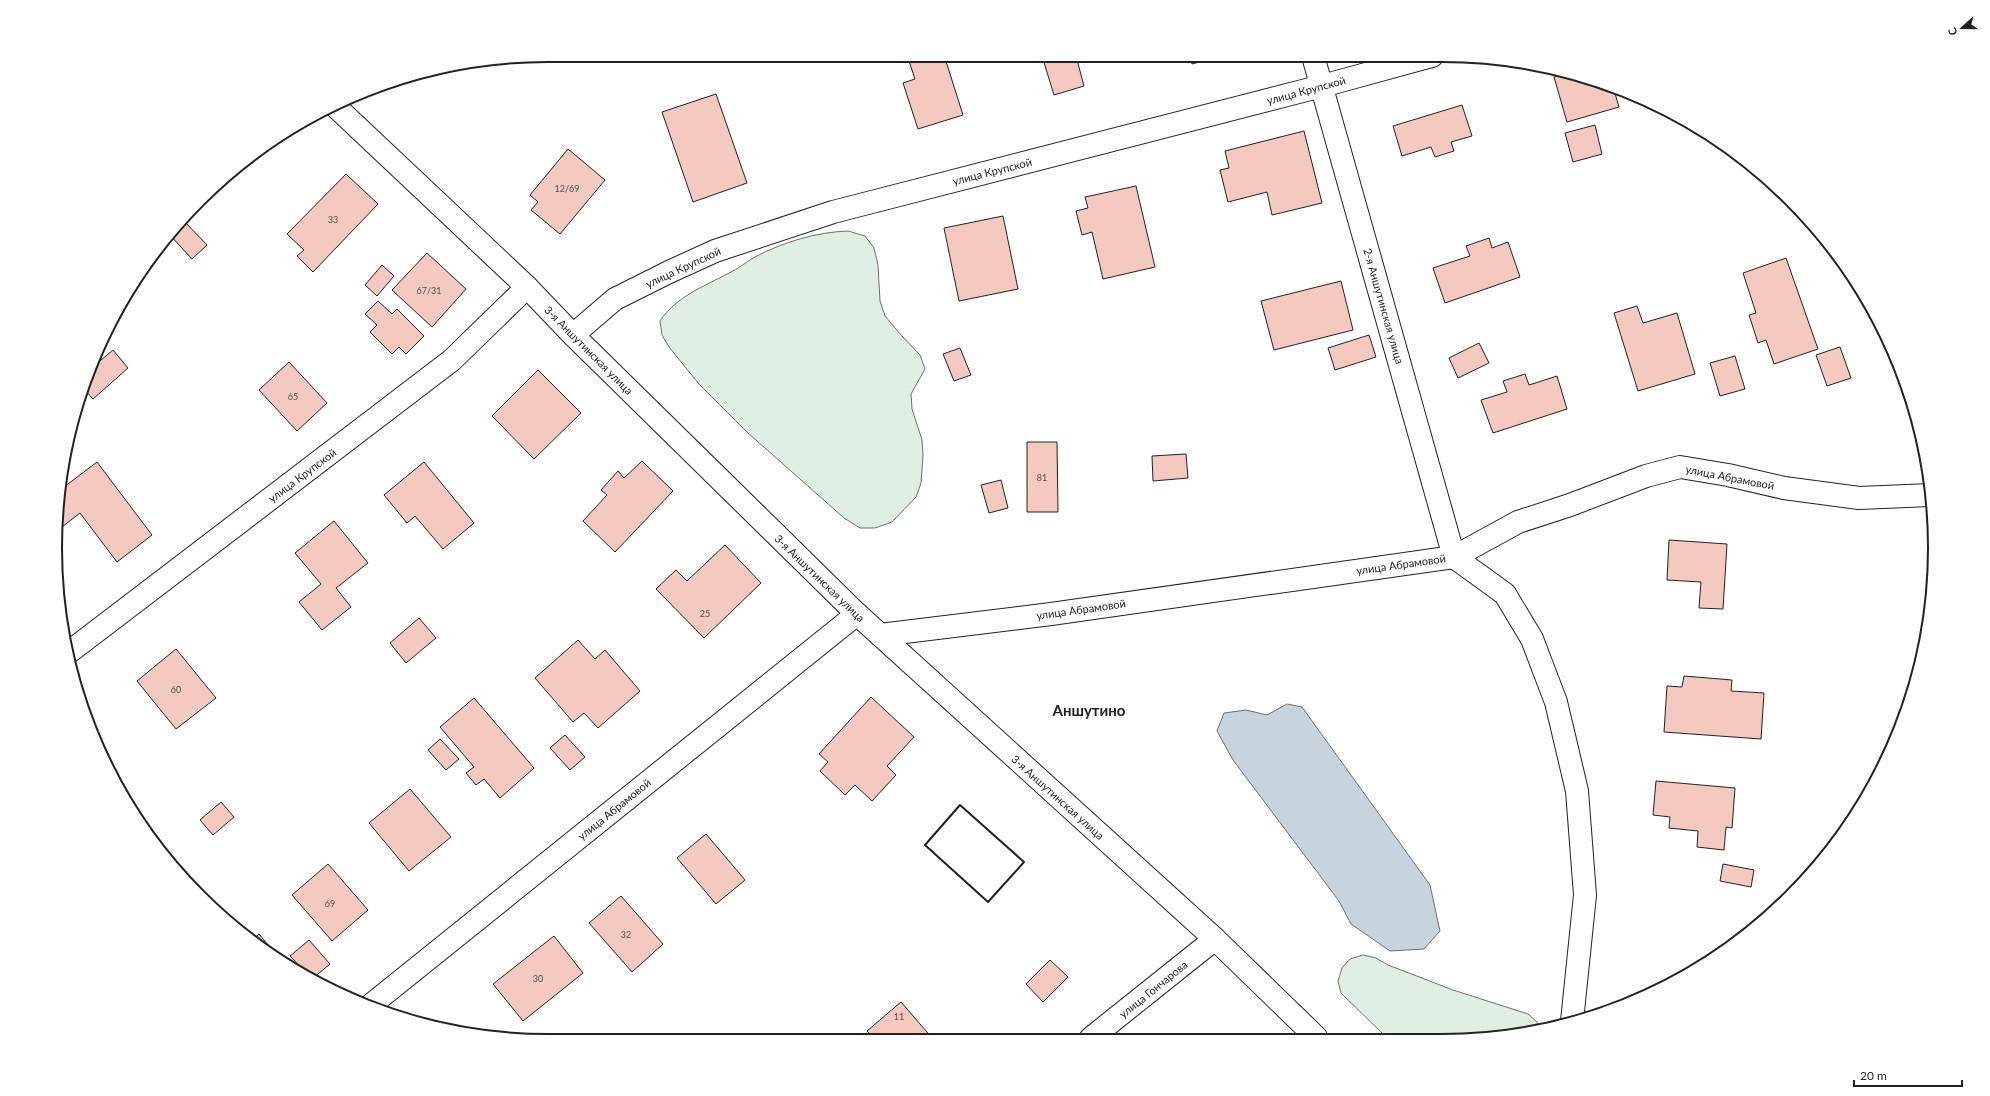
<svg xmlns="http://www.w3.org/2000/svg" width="1990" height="1096" font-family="Lato,sans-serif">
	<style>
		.green { fill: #e0efe3; stroke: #6f6f6f }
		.water { fill: #c7d3dd; stroke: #6f6f6f }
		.building { fill: #f3c9c0; stroke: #222 }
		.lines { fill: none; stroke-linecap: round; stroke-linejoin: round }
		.street-casing { stroke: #222; stroke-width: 24 }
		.secondary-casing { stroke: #222; stroke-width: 24 }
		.street { stroke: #fff; stroke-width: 22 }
		.secondary { stroke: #fff; stroke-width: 22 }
		.wall { stroke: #222; stroke-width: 2 }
		.labels { text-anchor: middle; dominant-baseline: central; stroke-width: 3; stroke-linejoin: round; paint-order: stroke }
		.number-label { font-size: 9px; fill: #564c4a }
		.street-label { font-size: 11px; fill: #222; stroke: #fff }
		.district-label { font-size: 15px; font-weight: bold; fill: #222; stroke: #fff }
		.rim { fill: none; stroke: #222; stroke-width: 2 }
	</style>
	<rect width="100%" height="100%" fill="#fff"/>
	<g class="green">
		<path d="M848 231 865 236 874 248 878 265 880 301 885 316 901 335 920 355 925 369 911 394 912 409 922 440 923 455 921 483 916 497 892 522 875 528H860L844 518 748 433 699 384 669 347 662 335 660 321C677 296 703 287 729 273 738 269 746 262 755 257 783 242 817 232 848 231Z"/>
		<polygon points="1363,955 1376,958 1388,965 1453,990 1528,1014 1537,1022 1541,1029 1506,1037 1386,1037 1341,993 1338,981 1342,968 1350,959"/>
	</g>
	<polygon class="water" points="1287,704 1302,707 1430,885 1440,931 1424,949 1390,951 1351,924 1339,901 1233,760 1217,731 1224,713 1246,710 1267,715"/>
	<g class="building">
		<polygon points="926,55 944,55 963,115 918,129 903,83 915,79 909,61"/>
		<polygon points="1042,56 1076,56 1084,86 1054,95"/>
		<polygon points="1190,56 1221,56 1192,64"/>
		<polygon points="1570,72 1614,90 1619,107 1567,122 1554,77"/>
		<polygon points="716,94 747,183 693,202 662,112"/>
		<polygon points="1462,105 1472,136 1451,142 1454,151 1435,157 1431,147 1402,156 1393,126"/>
		<polygon points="1595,125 1602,154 1573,162 1565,133"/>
		<polygon points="1304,131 1322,203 1272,215 1267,192 1228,202 1220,170 1229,168 1225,151"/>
		<polygon points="568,149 605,180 560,234 531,210 538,202 530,195"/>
		<polygon points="346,174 378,204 313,272 297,256 304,250 287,234"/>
		<polygon points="1136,186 1155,267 1103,279 1092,232 1082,235 1076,211 1088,208 1085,197"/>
		<polygon points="1003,216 1018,289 959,301 944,228"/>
		<polygon points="182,219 207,245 192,259 169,234"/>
		<polygon points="1489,238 1492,248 1508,242 1520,277 1445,303 1433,268 1470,256 1466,246"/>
		<polygon points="427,253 466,289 432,327 392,290"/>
		<polygon points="1786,258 1818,349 1774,364 1766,340 1758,343 1749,315 1756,313 1743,273"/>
		<polygon points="382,265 394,276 377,296 365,285"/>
		<polygon points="1341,281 1353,330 1274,350 1261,301"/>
		<polygon points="378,301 392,314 397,309 424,336 406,354 399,347 392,354 370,332 377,325 365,314"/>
		<polygon points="1637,306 1643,323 1677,313 1695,374 1638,391 1614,313"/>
		<polygon points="1369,335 1376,357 1335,370 1328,348"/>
		<polygon points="1479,343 1489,363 1458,378 1449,358"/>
		<polygon points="1840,347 1851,378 1827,386 1816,355"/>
		<polygon points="960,348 971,375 954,381 943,354"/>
		<polygon points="113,350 128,368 93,399 83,388 88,371"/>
		<polygon points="1735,356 1745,389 1720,396 1710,363"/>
		<polygon points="289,362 327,403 297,431 259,390"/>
		<polygon points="538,370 581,413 534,459 492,416"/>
		<polygon points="1525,374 1529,385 1557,376 1567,409 1493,433 1481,400 1507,392 1503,381"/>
		<polygon points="1027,442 1057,442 1058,512 1027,512"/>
		<polygon points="1186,454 1188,478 1153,481 1152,456"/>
		<polygon points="642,461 673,491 615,552 583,521 607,495 601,490 618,471 624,478"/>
		<polygon points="97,462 152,535 117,562 80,513 58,530 56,527 60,490"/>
		<polygon points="424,462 474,523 443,549 415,516 407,523 384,495"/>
		<polygon points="1001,480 1008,508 989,513 981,485"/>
		<polygon points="334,521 368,563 336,588 351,607 322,630 299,602 321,584 295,553"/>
		<polygon points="1669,540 1727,544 1723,609 1699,608 1701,582 1667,580"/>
		<polygon points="725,545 761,583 704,638 656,589 676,570 687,581"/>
		<polygon points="419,618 436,638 406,663 390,643"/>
		<polygon points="578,640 595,659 605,650 640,691 598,728 584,713 573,722 535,678"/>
		<polygon points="176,649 216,698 176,729 137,681"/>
		<polygon points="1684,676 1732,680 1731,691 1764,693 1761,739 1664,732 1667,686 1682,687"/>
		<polygon points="871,697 914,737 887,766 896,775 872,801 855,785 845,795 820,771 828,762 819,754"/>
		<polygon points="474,698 534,768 500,798 484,779 476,785 466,773 474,767 440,727"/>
		<polygon points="565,735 585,757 570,770 550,748"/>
		<polygon points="440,739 459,759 446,770 428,750"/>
		<polygon points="1656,781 1735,788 1732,828 1726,827 1724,850 1697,847 1698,831 1669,828 1670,817 1653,815"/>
		<polygon points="410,789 451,837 409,871 369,823"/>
		<polygon points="221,802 234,817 213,835 200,820"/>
		<polygon points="706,834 745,880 716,904 677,858"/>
		<polygon points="328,864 368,910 332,941 292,895"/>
		<polygon points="1723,864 1754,870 1751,887 1720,881"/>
		<polygon points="621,896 663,944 632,972 589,923"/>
		<polygon points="259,934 283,963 251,941"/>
		<polygon points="554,936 583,973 523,1021 493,984"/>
		<polygon points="309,940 330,964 312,979 290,956"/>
		<polygon points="1050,960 1068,977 1043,1002 1026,984"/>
		<polygon points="901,1002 933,1039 875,1039 867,1031"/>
	</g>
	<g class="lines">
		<g class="street-casing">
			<g id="street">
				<polyline points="1313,56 1454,557 1505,594 1532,639 1556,702 1577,791 1585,895 1572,1021"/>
				<polyline points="573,335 615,299 669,272 715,251 833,212 1322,86 1432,56"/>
				<polyline points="880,635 1051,614 1454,557 1518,522 1570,505 1646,476 1680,467 1728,475 1784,488 1859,498 1931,495"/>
				<polyline points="68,653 452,360 527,287"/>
				<polyline points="372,1004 857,614"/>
				<polyline points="1091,1038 1215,939"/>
			</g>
		</g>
		<g class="secondary-casing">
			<polyline id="secondary" points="335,106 527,287 573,335 857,614 1215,939 1316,1037"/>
		</g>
		<use href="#street" class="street"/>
		<use href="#secondary" class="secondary"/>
		<polygon class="wall" points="960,805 1024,862 988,902 925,845"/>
	</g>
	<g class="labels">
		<g class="number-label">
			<text x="567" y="188">12/69</text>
			<text x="333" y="219">33</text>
			<text x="429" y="290">67/31</text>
			<text x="293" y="396">65</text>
			<text x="1042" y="477">81</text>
			<text x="705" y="613">25</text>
			<text x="176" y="689">60</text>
			<text x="330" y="903">69</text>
			<text x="626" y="934">32</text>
			<text x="538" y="978">30</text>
			<text x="899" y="1016">11</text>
		</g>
		<g class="street-label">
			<text transform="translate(1306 90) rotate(-15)">улица Крупской</text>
			<text transform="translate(992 171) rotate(-14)">улица Крупской</text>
			<text transform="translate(683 267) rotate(-25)">улица Крупской</text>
			<text transform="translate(1384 306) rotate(74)">2-я Аншутинская улица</text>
			<text transform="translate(589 350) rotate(45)">3-я Аншутинская улица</text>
			<text transform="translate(302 475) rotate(-37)">улица Крупской</text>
			<text transform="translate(1730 477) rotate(11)">улица Абрамовой</text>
			<text transform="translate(1401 564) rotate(-8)">улица Абрамовой</text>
			<text transform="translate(820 578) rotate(44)">3-я Аншутинская улица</text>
			<text transform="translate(1081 609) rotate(-8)">улица Абрамовой</text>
			<text transform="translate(1058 797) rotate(42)">3-я Аншутинская улица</text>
			<text transform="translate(614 809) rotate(-39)">улица Абрамовой</text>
			<text transform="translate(1153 989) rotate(-39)">улица Гончарова</text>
		</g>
		<g class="district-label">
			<text x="1089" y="710">Аншутино</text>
		</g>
	</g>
	<path d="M0 0H1990V1096H0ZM548 62H1442A486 486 0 0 1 1928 548V548A486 486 0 0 1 1442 1034H548A486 486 0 0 1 62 548V548A486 486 0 0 1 548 62Z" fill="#fff" fill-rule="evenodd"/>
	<path class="rim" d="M548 62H1442A486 486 0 0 1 1928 548V548A486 486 0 0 1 1442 1034H548A486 486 0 0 1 62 548V548A486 486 0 0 1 548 62Z"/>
	<g transform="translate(1962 28) rotate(249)" stroke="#ffffff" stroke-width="3" paint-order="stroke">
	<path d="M0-3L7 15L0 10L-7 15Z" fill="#222222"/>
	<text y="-6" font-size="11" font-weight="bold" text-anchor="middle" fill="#222222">С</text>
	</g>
	<path d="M1854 1080v6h108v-6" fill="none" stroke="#222222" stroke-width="2"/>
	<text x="1860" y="1080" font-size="12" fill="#222222" stroke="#ffffff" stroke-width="3" paint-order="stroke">20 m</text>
</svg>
